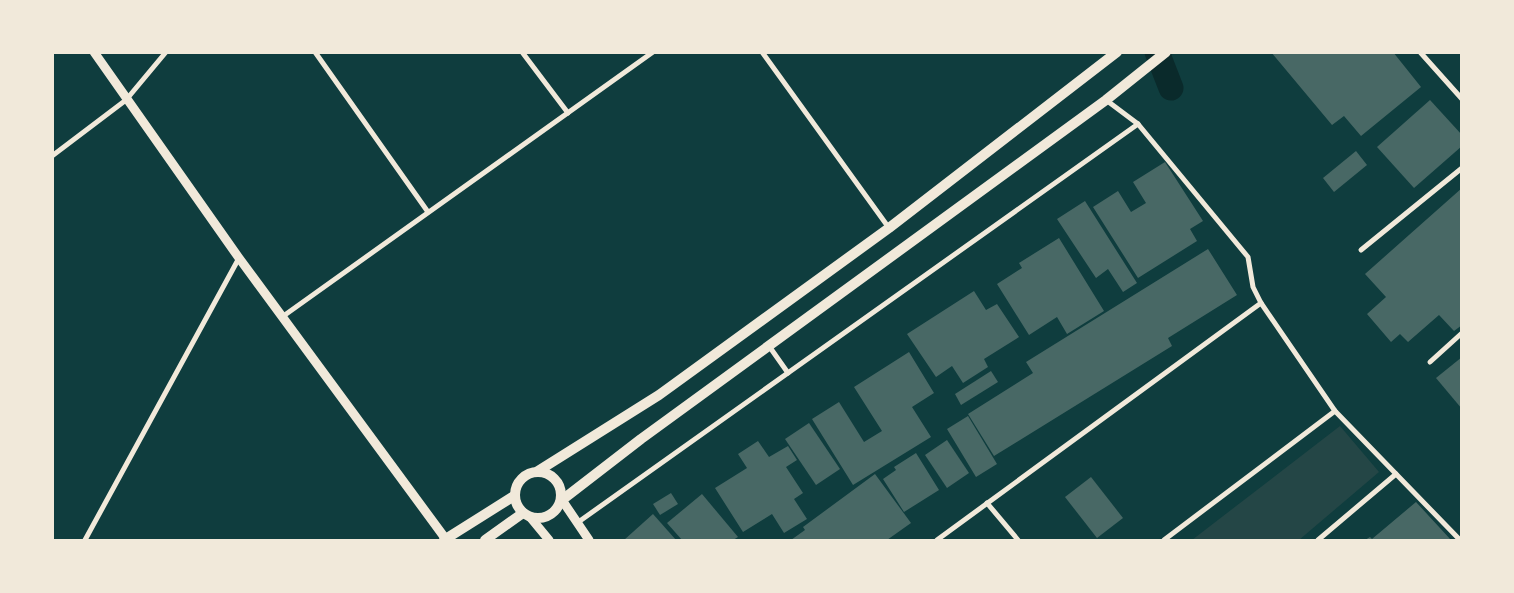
<svg xmlns="http://www.w3.org/2000/svg" width="1514" height="593" font-family="Inter,sans-serif">
	<style>
		.green { fill: #244646 }
		.lines { fill: none; stroke-linecap: round; stroke-linejoin: round }
		.canal { stroke: #0a2a2b; stroke-width: 25 }
		.building { fill: #486865 }
		.minor { stroke: #f1e9da; stroke-width: 5 }
		.tertiary { stroke: #f1e9da; stroke-width: 9 }
		.secondary { stroke: #f1e9da; stroke-width: 10 }
	</style>
	<rect width="100%" height="100%" fill="#0f3d3e"/>
	<polygon class="green" points="1340,426 1379,472 1299,540 1192,540"/>
	<g class="lines">
		<polyline class="canal" points="1157,52 1171,88"/>
	</g>
	<g class="building">
		<polygon points="1271,52 1393,52 1421,87 1361,136 1344,116 1332,125"/>
		<polygon points="1430,100 1462,135 1462,146 1414,188 1377,147"/>
		<polygon points="1356,151 1367,165 1334,192 1323,178"/>
		<polygon points="1165,162 1203,221 1190,229 1197,241 1138,278 1093,207 1118,191 1131,212 1146,203 1133,182"/>
		<polygon points="1462,188 1462,325 1454,331 1439,315 1408,342 1400,334 1391,342 1367,314 1386,297 1365,274"/>
		<polygon points="1085,201 1137,283 1123,292 1108,269 1096,278 1057,219"/>
		<polygon points="1059,238 1104,311 1067,334 1057,317 1029,335 997,284 1022,268 1019,263"/>
		<polygon points="1208,249 1237,295 1168,338 1172,346 994,456 968,414 1033,373 1026,362"/>
		<polygon points="974,291 986,310 997,304 1019,337 984,359 988,367 963,383 952,366 936,377 907,334"/>
		<polygon points="909,352 934,393 912,407 931,437 853,485 812,419 839,402 864,442 882,431 854,387"/>
		<polygon points="1462,357 1462,409 1436,378"/>
		<polygon points="991,371 998,382 961,405 955,394"/>
		<polygon points="968,416 997,464 976,477 947,429"/>
		<polygon points="809,423 840,469 816,485 785,439"/>
		<polygon points="947,440 969,473 947,488 925,455"/>
		<polygon points="758,441 769,457 788,446 797,460 786,467 803,493 794,499 807,519 784,533 772,514 743,532 715,488 747,468 738,454"/>
		<polygon points="916,453 939,490 904,512 883,479 896,470 894,467"/>
		<polygon points="875,474 911,523 887,540 791,540 805,530 803,527"/>
		<polygon points="1091,477 1123,518 1097,538 1065,497"/>
		<polygon points="671,493 678,504 660,515 653,504"/>
		<polygon points="702,494 738,537 733,540 682,540 667,523"/>
		<polygon points="1416,502 1451,540 1365,540 1370,537 1372,539"/>
		<polygon points="653,514 676,540 624,540"/>
	</g>
	<g class="lines">
		<g class="minor">
			<polyline points="315,52 428,212"/>
			<polyline points="522,52 568,113"/>
			<polyline points="762,52 889,228"/>
			<polyline points="1420,52 1462,99"/>
			<polyline points="1106,100 1138,124 1248,257 1253,287 1261,303 1335,411 1460,540"/>
			<polyline points="52,156 126,100 166,52"/>
			<polyline points="1361,250 1462,168"/>
			<polyline points="282,317 653,52"/>
			<polyline points="769,346 788,373"/>
			<polyline points="1430,362 1462,333"/>
			<polyline points="987,503 1018,540"/>
			<polyline points="577,523 1138,124"/>
			<polyline points="85,540 239,258"/>
			<polyline points="937,540 1261,303"/>
			<polyline points="1164,540 1335,411"/>
			<polyline points="1318,540 1396,474"/>
		</g>
		<g class="tertiary">
			<polyline points="94,52 239,258 445,538"/>
			<polyline points="562,500 589,540"/>
			<polyline points="530,517 549,540"/>
		</g>
		<g class="secondary">
			<polyline points="538,471 659,395 889,228 1117,52"/>
			<circle cx="538" cy="495" r="23"/>
			<polyline points="562,500 641,439 1106,100 1166,52"/>
			<polyline points="444,540 514,496"/>
			<polyline points="485,540 523,513"/>
		</g>
	</g>
	<rect width="1514" height="593" fill="none" stroke="#f1e9da" stroke-width="108"/>
</svg>
